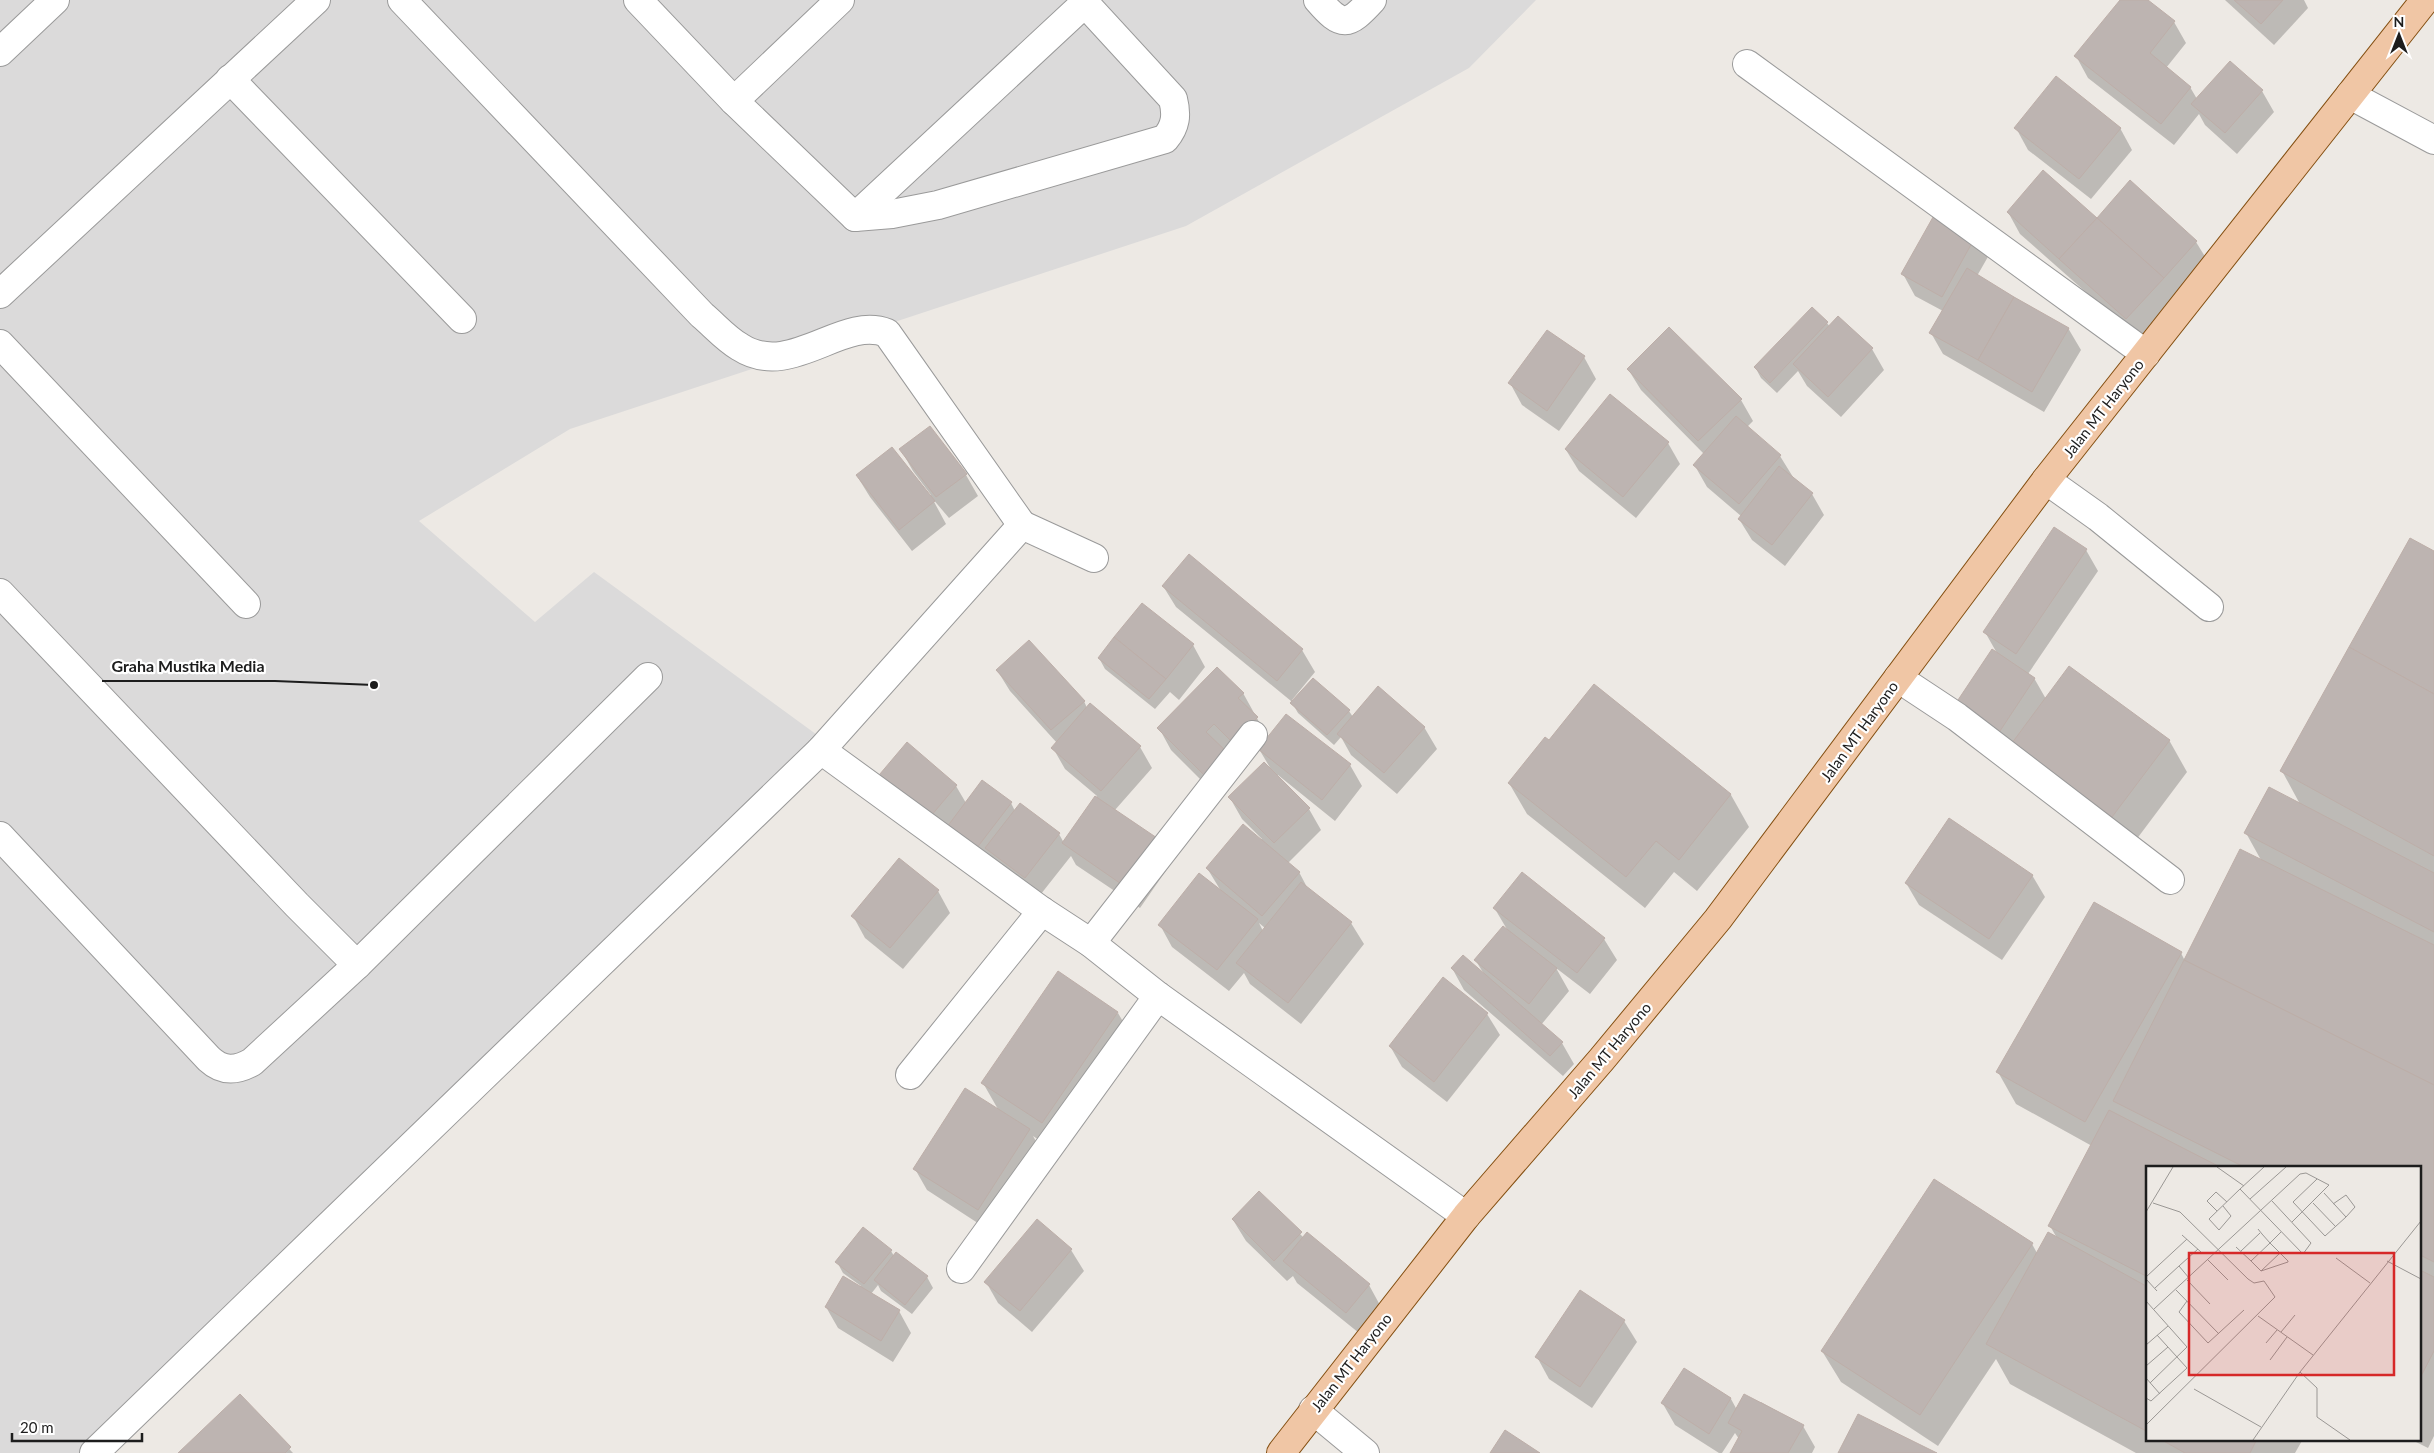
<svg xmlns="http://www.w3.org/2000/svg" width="2434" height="1453" font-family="Lato,sans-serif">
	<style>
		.residential { fill: #dbdada }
		.shadow { fill: #0003; fill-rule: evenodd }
		.building { fill: #bdb4b1; stroke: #bdaea8 }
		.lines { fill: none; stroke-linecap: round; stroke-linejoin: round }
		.minor-casing { stroke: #9a9a9a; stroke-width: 30 }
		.major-casing { stroke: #844f11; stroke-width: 30 }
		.minor { stroke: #fff; stroke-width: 28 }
		.major { stroke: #f0c6a5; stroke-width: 28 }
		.labels { text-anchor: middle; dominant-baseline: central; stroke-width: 4.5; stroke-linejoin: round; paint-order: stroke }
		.street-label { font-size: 15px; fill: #1d1d1d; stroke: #fff }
		.inset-road { fill: none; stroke: #9a9794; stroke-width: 1 }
		.view { fill: #d62828; fill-opacity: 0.15; stroke: #d62828; stroke-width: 2.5 }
		.inset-edge { fill: none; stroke: #1d1d1d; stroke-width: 2.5 }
		.leader { fill: none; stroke: #1d1d1d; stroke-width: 2 }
		.callout-dot { fill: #1d1d1d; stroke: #fff; stroke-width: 2 }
		.callout-label { font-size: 16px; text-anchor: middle; font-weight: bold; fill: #1d1d1d; stroke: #fff; stroke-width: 4.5; stroke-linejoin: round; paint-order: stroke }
	</style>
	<rect width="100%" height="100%" fill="#ede9e4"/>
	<polygon class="residential" points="0,0 1536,0 1469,68 1186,226 570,429 419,521 535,622 594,572 835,748 105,1453 0,1453"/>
	<g class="shadow">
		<polygon points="2121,0 2146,0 2174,22 2186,43 2166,68 2190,87 2197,99 2262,91 2274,112 2237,154 2205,125 2199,114 2174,145 2088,78 2076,56"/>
		<polygon points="2225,0 2304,0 2308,8 2274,45"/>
		<polygon points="2016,128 2120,128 2132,150 2091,199 2028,150"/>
		<polygon points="1938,212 1989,255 1977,276 2068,328 2081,350 2044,412 1943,354 1931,333 1943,311 1915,296 1903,274"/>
		<polygon points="2008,212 2097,220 2196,242 2209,263 2139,339 2020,234"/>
		<polygon points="1827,323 1830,327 1872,349 1884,370 1841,417 1807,386 1798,371 1777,393 1761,378 1755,367"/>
		<polygon points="1584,357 1596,379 1559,431 1522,405 1510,383"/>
		<polygon points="1628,369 1741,400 1753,421 1747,427 1780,456 1793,477 1812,494 1824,515 1785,566 1752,540 1739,519 1741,516 1707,487 1695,466 1704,454 1641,390"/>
		<polygon points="1668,443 1680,464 1636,518 1579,471 1566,450"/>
		<polygon points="901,450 966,475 978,496 949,518 932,498 946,524 912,551 870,497 857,476 929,496 931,495 913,471"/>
		<polygon points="2086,550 2098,571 2028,674 2034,678 2046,699 2169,740 2187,772 2130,848 1966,731 1998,655 1985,632"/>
		<polygon points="2434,553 2434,1436 2428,1448 2410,1439 2420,1439 2420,1167 2148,1167 2148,1439 2303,1439 2295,1453 2136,1453 2010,1384 1996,1359 1938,1446 1841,1382 1822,1351 1935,1181 2032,1244 2037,1253 2057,1238 2050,1226 2092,1146 2016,1104 1998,1072 2181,953 2185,961 2261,860 2246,833 2301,806 2282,771"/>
		<polygon points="1189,556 1302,650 1315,672 1292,700 1293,701 1313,679 1349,711 1353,717 1424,727 1437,749 1397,794 1351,755 1341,737 1334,745 1298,713 1291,701 1176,607 1163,586"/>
		<polygon points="1193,645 1205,667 1179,700 1170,692 1155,709 1105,669 1099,658"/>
		<polygon points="997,670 1084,701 1087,708 1140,747 1152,768 1115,810 1159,841 1172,862 1140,908 1076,865 1071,856 1037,899 888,802 956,786 966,803 1011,803 1015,811 1059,834 1064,843 1097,796 1065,769 1053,748 1057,743 1010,691"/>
		<polygon points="1594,686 1731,795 1749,827 1697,891 1674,872 1645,908 1527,814 1509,783 1549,741"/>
		<path d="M1243 693 1268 738 1350 765 1362 786 1335 821 1278 775 1277 777 1309 809 1321 830 1288 863 1299 872 1308 889 1351 923 1364 944 1301 1024 1250 984 1244 973 1229 991 1172 947 1160 925 1221 891 1207 868 1262 839 1242 819 1230 798 1272 771 1259 749 1245 764 1227 745 1222 750 1218 797 1171 750 1159 728ZM1259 923 1265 928 1263 931Z"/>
		<polygon points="2032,875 2045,897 2002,960 1919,905 1906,883"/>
		<polygon points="938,891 950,913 903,969 865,938 853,916"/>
		<polygon points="1495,909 1604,939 1617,960 1590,994 1556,968 1569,991 1541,1025 1562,1043 1574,1064 1563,1076 1464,990 1452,968 1484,974 1476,961 1508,931"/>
		<polygon points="1118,1013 1136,1044 1060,1154 1033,1136 1042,1152 990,1231 927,1190 915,1169 999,1111 983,1083"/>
		<polygon points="1487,1014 1500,1035 1447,1102 1402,1067 1390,1046"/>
		<polygon points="1259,1193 1304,1238 1369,1285 1381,1307 1359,1333 1297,1283 1293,1276 1287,1281 1246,1241 1233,1220"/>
		<polygon points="1037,1221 1071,1250 1084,1271 1032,1332 998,1303 986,1282"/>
		<polygon points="891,1251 894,1256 927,1277 933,1288 912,1314 881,1291 878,1285 871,1294 899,1311 911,1333 893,1362 838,1328 826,1307 861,1286 843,1273 837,1262"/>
		<polygon points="1624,1321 1637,1342 1592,1408 1549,1379 1537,1357"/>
		<polygon points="1684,1370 1731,1399 1737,1410 1761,1402 1803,1426 1815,1447 1812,1453 1731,1453 1739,1439 1735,1433 1722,1453 1719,1453 1675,1425 1663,1404"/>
		<polygon points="240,1396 293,1453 180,1453"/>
	</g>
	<g class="building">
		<polygon points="2120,0 2148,0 2175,21 2150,53 2191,87 2161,124 2074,56"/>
		<polygon points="2234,0 2283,0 2261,24"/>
		<polygon points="2230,61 2263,90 2225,133 2191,104"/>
		<polygon points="2056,76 2121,128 2079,179 2014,128"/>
		<polygon points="2043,170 2097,218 2059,259 2007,212"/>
		<polygon points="2130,180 2197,241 2164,278 2097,218"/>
		<polygon points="1937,210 1978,232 1942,297 1901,274"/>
		<polygon points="2097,218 2164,278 2126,319 2059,259"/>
		<polygon points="1967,268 2014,297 1978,360 1929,333"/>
		<polygon points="2014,297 2069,328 2032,392 1978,360"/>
		<polygon points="1812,307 1828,322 1770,383 1754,367"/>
		<polygon points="1838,316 1873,348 1828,397 1793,364"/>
		<polygon points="1669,327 1742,399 1698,441 1627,369"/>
		<polygon points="1547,330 1585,356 1547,411 1508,383"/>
		<polygon points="1610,394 1669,442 1623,497 1565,449"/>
		<polygon points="1736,416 1781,455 1739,504 1693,465"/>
		<polygon points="930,426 967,474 936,497 899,449"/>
		<polygon points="892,447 935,501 899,530 856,475"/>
		<polygon points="1779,466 1813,493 1772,545 1738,519"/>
		<polygon points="2054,527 2087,549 2016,654 1983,632"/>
		<polygon points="2410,538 2434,551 2434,694 2349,647"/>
		<polygon points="1189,554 1303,649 1277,681 1162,586"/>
		<polygon points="1142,603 1194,644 1166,679 1114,637"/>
		<polygon points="1114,637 1166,679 1149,699 1098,658"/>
		<polygon points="1029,640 1085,701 1051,730 996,670"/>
		<polygon points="2349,647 2434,694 2434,856 2280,771"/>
		<polygon points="1992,649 2035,678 1996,737 1952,709"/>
		<polygon points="2069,666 2170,740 2112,817 2012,743"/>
		<polygon points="1217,667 1244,693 1238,698 1258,717 1233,743 1214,724 1206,732 1228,753 1205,776 1157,728"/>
		<polygon points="1313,678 1350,710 1327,735 1290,703"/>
		<polygon points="1594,684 1731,794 1679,860 1656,841 1626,877 1508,783 1545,737 1549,740"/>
		<polygon points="1378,686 1425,727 1384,773 1337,734"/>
		<polygon points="1090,703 1141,746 1101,791 1051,748"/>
		<polygon points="1286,714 1351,764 1322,800 1258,749"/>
		<polygon points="907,742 957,785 925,823 874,781"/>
		<polygon points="1264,762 1310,808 1274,843 1228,797"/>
		<polygon points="982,780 1012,802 976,849 947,827"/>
		<polygon points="2269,787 2434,873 2434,932 2244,833"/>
		<polygon points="1095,796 1160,840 1127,888 1062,843"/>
		<polygon points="1020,803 1060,833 1025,878 985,848"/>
		<polygon points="1949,818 2033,875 1989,939 1905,883"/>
		<polygon points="1243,824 1300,872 1262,916 1206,868"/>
		<polygon points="2240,849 2434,945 2434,1085 2184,960"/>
		<polygon points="899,858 939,890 890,948 851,916"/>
		<polygon points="1522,872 1605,938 1577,973 1493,908"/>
		<polygon points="1199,873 1258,919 1217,970 1158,925"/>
		<polygon points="1301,882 1352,922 1288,1003 1236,963"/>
		<polygon points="2094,902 2182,952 2085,1122 1996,1072"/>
		<polygon points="1503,926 1557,968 1529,1004 1474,960"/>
		<polygon points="1463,955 1563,1042 1550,1056 1451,968"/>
		<polygon points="2184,960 2434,1085 2434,1262 2420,1255 2420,1167 2244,1167 2113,1101"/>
		<polygon points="1058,971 1118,1012 1042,1123 981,1083"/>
		<polygon points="1443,977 1488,1013 1434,1082 1389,1046"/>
		<polygon points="965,1088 1030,1129 978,1210 913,1169"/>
		<polygon points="2109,1110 2220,1167 2148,1167 2148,1277 2048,1226"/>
		<polygon points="1934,1179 2033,1243 1920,1415 1821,1351"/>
		<polygon points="1259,1191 1302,1232 1274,1261 1232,1219"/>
		<polygon points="1037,1219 1072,1249 1020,1311 984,1282"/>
		<polygon points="863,1227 892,1250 864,1284 835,1262"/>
		<polygon points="1307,1232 1370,1284 1346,1313 1283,1261"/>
		<polygon points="2048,1232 2148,1287 2148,1432 1986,1344"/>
		<polygon points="896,1252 928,1276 905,1305 874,1280"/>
		<polygon points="2420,1270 2434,1277 2434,1351 2420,1378"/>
		<polygon points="843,1276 900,1310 881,1341 825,1307"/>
		<polygon points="1580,1290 1625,1320 1580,1387 1535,1357"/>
		<polygon points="1684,1368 1731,1398 1709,1434 1661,1403"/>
		<polygon points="240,1394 291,1447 285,1453 178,1453"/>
		<polygon points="1744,1394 1804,1425 1788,1453 1730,1453 1742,1431 1728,1423"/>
		<polygon points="1858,1414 1937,1453 1838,1453"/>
		<polygon points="1505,1430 1540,1453 1490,1453"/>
		<polygon points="2160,1439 2257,1439 2250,1453 2185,1453"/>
	</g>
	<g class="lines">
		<g class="minor-casing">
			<g id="minor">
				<polyline points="638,0 734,101"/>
				<path d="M840 0 734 101 855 217 892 214 938 205 1165 139C1176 126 1177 115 1173 99L1082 0"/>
				<path d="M1318 0C1342 28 1348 26 1372 0"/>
				<polyline points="0,52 55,0"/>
				<polyline points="1747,64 2146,354"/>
				<polyline points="230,79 462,319"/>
				<polyline points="2350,95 2434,140"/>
				<polyline points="855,217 1085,3"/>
				<polyline points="0,294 316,0"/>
				<polyline points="0,344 246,604"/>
				<polyline points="2046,480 2098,517 2209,607"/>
				<polyline points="1022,525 1094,558"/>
				<polyline points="0,593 297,905 357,965"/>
				<polyline points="1898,678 1957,717 2170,880"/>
				<polyline points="821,750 1042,911 1091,943 1158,996 1466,1216"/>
				<path d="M0 836 209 1059C223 1072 236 1071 252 1062L357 965 648 677"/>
				<polyline points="1091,943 1253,735"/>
				<polyline points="910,1075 1042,911"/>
				<polyline points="961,1269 1158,996"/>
				<polyline points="1313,1410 1365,1453"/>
				<path d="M94 1453 821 750 1022 525 887 333C842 315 791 380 740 347 726 339 714 325 702 315L402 0"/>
			</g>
		</g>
		<g class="major-casing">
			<polyline id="major" points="1281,1453 1466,1216 1602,1059 1718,919 2046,480 2425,0"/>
		</g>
		<use href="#minor" class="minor"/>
		<use href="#major" class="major"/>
	</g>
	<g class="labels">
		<g class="street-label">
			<text transform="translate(2103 408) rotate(-52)">Jalan MT Haryono</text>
			<text transform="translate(1859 731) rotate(-54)">Jalan MT Haryono</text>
			<text transform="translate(1609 1050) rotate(-50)">Jalan MT Haryono</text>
			<text transform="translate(1351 1362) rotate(-52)">Jalan MT Haryono</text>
		</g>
	</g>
	<g transform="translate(2146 1166)">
		<rect width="275" height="275" fill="#ede9e4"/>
		<path class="inset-road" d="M71 1 98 20M118 1 94 23 157 88 165 77 126 35M171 13 147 36 179 70 200 51 178 27M104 33 140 1M167 37 190 61M187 38 200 29 209 41 200 51M77 40 85 50 73 64 63 53 94 23M71 45 61 35 70 26 81 36M0 46 27 1M112 63 116 68 124 77 142 95V96L115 105 105 95 124 77 135 66M36 69 55 86M90 81 105 95M95 85 114 67M190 92 224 117M62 94 82 114M241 95 275 113M115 105 134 87M0 111 41 73M43 112 33 100 52 83M0 113 11 125M41 114 64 138M9 122 33 100M30 124 73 168M0 135 41 181 4 217M41 135 33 146 62 177 98 144M8 143 154 8 160 7 183 19 146 56M112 150 167 189M135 166 149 149M120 177 131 164M0 179 22 160M124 194 141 171M0 200 22 181M154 206 171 222V251L204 274M0 212 14 228M48 223 115 261M0 232 5 235 41 202 11 169M0 259 129 131 118 115 108 117 102 113 34 46 7 37M107 274 154 206 275 55"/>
		<path class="view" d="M43 87H248V209H43Z"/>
		<rect width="275" height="275" class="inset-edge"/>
	</g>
	<path class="leader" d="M374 685L275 681H102"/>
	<circle class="callout-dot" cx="374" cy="685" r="5"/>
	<g class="callout-label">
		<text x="188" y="672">Graha Mustika Media</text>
	</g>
	<g transform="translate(2399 35)" stroke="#ffffff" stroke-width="4" paint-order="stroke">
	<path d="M0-4L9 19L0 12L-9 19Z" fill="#1d1d1d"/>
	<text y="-8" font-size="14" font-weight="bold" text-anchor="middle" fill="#1d1d1d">N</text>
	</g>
	<path d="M12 1433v8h130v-8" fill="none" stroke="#1d1d1d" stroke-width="2.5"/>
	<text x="20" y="1433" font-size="15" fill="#1d1d1d" stroke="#ffffff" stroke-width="4" paint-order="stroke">20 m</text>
</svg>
